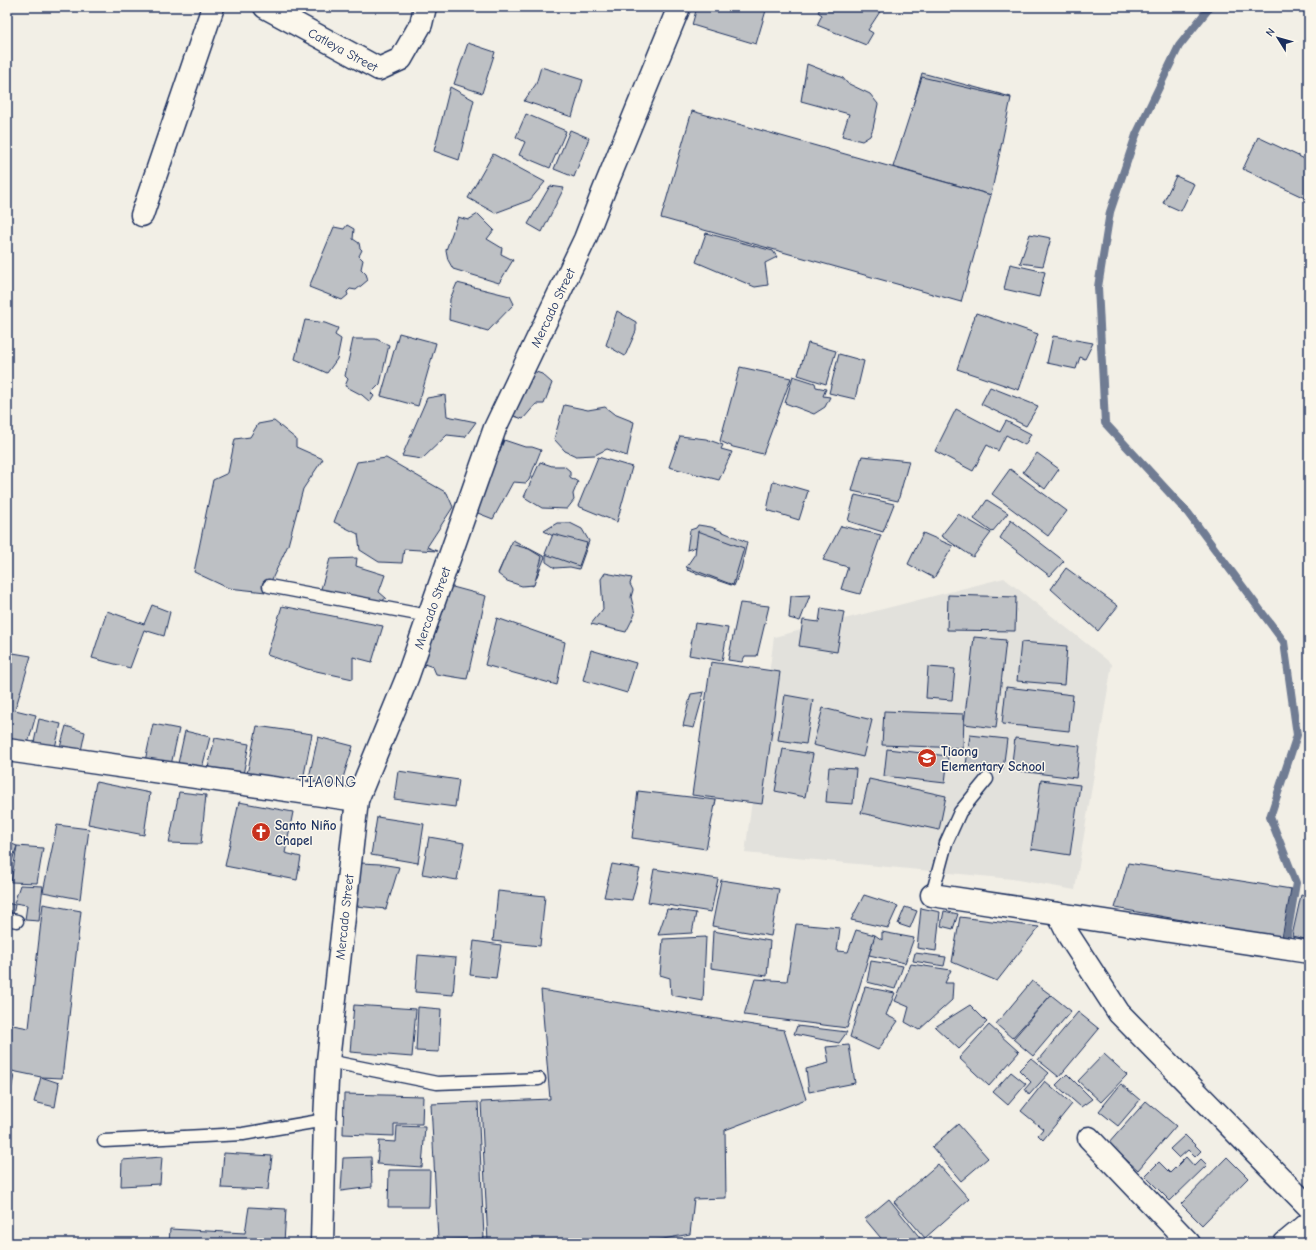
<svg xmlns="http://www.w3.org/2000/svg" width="1316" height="1250" font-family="'Comic Neue',sans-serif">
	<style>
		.built { fill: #e2e1dc }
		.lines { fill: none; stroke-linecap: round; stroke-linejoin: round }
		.stream { stroke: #707b93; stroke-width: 8 }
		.building { fill: #bdc0c4; stroke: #1b2f5e }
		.service-casing { stroke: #1b2f5e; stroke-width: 15 }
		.minor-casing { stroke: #1b2f5e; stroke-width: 25 }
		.tertiary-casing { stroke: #1b2f5e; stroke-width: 25 }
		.service { stroke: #fbf7ec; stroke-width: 12 }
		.minor { stroke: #fbf7ec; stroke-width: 22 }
		.tertiary { stroke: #fbf7ec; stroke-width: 22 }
		.labels { text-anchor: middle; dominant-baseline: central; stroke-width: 3; stroke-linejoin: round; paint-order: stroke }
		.street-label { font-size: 13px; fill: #1b2f5e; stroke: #fbf7ec }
		.poi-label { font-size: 13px; font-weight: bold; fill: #1b2f5e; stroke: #fbf7ec; text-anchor: start }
		.quarter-label { font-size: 15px; letter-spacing: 1px; fill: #1b2f5e; stroke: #fbf7ec }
	</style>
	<rect width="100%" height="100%" fill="#f2efe6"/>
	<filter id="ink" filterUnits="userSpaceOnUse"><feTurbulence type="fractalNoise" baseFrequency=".025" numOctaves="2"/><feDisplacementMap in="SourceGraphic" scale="8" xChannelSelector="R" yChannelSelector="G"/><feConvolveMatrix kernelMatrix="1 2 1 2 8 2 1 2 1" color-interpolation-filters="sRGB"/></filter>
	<g filter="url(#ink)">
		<polygon class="built" points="1004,578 1112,664 1075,890 1012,879 745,853 774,637"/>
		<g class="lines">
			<polyline class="stream" points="1210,7 1179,46 1136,135 1110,212 1098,287 1105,423 1188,513 1284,642 1297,735 1270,817 1296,883 1286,941 1290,945"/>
		</g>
		<g class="building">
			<polygon points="697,7 767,7 756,44 692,25"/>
			<polygon points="821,7 883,7 868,30 873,33 866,45 817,25 822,15 818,12"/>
			<polygon points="468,43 495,52 482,93 454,84"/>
			<polygon points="807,64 843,78 847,83 870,94 878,104 873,128 870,136 862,141 842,136 849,114 801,101"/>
			<polygon points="541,67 583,80 572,117 524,101 536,84"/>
			<polygon points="922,73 1011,97 995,150 908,123"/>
			<polygon points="922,77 1011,98 991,195 893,167"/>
			<polygon points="450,87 474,100 459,160 434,151"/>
			<polygon points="692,111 991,195 961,302 661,218"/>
			<polygon points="526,114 566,131 550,168 519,155 525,142 516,137"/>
			<polygon points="570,130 589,138 574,177 554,169"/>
			<polygon points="1258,137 1309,161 1309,200 1243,169"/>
			<polygon points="493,154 545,182 530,200 495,213 468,198"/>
			<polygon points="1176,176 1194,184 1181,211 1163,203"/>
			<polygon points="550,186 564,188 542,232 528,224"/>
			<polygon points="478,214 494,230 487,239 502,248 501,254 513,260 499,283 453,269 448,260 446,250 458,217 468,220"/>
			<polygon points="347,225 354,229 353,239 359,243 360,248 362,250 359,256 363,260 361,269 366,274 368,280 356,290 350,289 347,292 348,295 342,300 309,287 334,227 344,229"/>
			<polygon points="706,233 773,251 777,257 765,263 768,285 755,287 696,262"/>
			<polygon points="1030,234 1051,238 1043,266 1020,263"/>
			<polygon points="1010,264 1045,272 1039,297 1004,289"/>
			<polygon points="457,283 510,296 514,304 488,331 449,320 450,299"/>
			<polygon points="617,311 636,322 636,331 625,356 606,345"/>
			<polygon points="976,313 1038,334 1019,390 957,369"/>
			<polygon points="305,320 325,323 338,328 335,335 341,339 337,359 327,373 295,359"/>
			<polygon points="399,333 436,343 418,406 381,396"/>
			<polygon points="1053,336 1093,343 1085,359 1080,357 1076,369 1047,363"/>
			<polygon points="353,339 376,339 389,345 380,384 371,393 374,396 370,402 362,395 345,386 348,379 345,376"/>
			<polygon points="808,343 836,351 826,384 798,375"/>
			<polygon points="839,354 864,361 855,399 829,393"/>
			<polygon points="740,367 791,378 763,454 733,447 720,441"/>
			<polygon points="524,368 542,374 552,383 544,404 536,404 523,419 508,414"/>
			<polygon points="793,376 815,383 816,387 826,389 823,396 830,397 825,407 814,414 785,403"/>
			<polygon points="990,387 1038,406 1026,426 981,404"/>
			<polygon points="445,395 447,416 476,422 465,437 447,435 422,459 402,456 427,398"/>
			<polygon points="564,405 588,410 605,407 614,414 634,422 627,456 607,449 595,455 576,456 565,451 554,439"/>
			<polygon points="956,409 1000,432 1006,421 1031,434 1025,445 1006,435 998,451 987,445 973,471 935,451"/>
			<polygon points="274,421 296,439 296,447 323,459 303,489 288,545 266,592 228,588 194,572 213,480 228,473 235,439 250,437 258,424"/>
			<polygon points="680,436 706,439 723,445 721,449 732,452 719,480 669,467"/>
			<polygon points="504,440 525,447 532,447 541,450 529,480 526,483 513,482 493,519 470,510 482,478 489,478"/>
			<polygon points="1037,453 1059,469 1045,489 1023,472"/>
			<polygon points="862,456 909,461 898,501 852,491"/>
			<polygon points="598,457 632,467 617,522 578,506"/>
			<polygon points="386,458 447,493 453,507 427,547 437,551 404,549 402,563 379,562 360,550 358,534 334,522 357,462"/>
			<polygon points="540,462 552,466 564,466 570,471 570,477 578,482 573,494 574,500 567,509 542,508 524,497"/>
			<polygon points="1010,469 1067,511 1048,536 992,494"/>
			<polygon points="773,481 808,491 799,520 767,510"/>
			<polygon points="855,495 894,504 883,532 848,521"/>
			<polygon points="987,500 1008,513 992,532 974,519"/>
			<polygon points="958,514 991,533 973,557 941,536"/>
			<polygon points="1011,520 1064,561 1050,576 1000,538"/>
			<polygon points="557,523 570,523 582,529 589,541 579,569 570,567 555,568 546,562 546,553 553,536 544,531"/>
			<polygon points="698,525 711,527 747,542 741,569 734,586 687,570 696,553 696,547 687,550 690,530 696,528"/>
			<polygon points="841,526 881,535 860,594 841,589 848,567 823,560"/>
			<polygon points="698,531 744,548 733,585 686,567 695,554"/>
			<polygon points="923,533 953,546 934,578 908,564"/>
			<polygon points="553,534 587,543 579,566 545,554"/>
			<polygon points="513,540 545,557 533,586 498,573"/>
			<polygon points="511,544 529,549 542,557 534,585 522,586 507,581 498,574"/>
			<polygon points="1309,551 1309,562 1305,560"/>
			<polygon points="357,558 356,566 385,575 379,592 386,598 378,604 320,592 330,559"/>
			<polygon points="1066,568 1118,606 1098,631 1051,589"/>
			<polygon points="605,573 632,578 630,584 633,590 631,597 635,614 626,632 591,624 603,609 601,579"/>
			<polygon points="449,586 486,596 467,679 436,674 433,667 421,663"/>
			<polygon points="810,595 800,621 789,618 791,596"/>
			<polygon points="948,595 1016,597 1015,631 947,630"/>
			<polygon points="740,603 769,606 757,656 745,656 742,662 728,660"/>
			<polygon points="152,605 170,612 164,636 144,630 130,668 92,658 107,611 144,624"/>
			<polygon points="282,606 383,626 372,662 353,657 353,679 307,669 267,655"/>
			<polygon points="821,608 844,612 837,652 799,646 803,620 819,622"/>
			<polygon points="497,618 565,642 557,685 485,665"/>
			<polygon points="695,623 728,628 722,661 689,655"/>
			<polygon points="974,637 1006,640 996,728 964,724"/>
			<polygon points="1021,642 1067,646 1064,685 1017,681"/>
			<polygon points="591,650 636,663 627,693 583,680"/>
			<polygon points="7,652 31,656 15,710 36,715 27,747 7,743"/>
			<polygon points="711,662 780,672 762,804 692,795"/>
			<polygon points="928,667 955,669 952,700 926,698"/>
			<polygon points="1006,687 1073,695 1069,731 1002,724"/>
			<polygon points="704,692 694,728 683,726 691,694"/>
			<polygon points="785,695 813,700 806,744 778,740"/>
			<polygon points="823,708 872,720 863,757 813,745"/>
			<polygon points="884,711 964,714 963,748 882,745"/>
			<polygon points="39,719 61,724 54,751 33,747"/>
			<polygon points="153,724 179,729 171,765 145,761"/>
			<polygon points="66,726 85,732 80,756 59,751"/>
			<polygon points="257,726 312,734 301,790 246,779"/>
			<polygon points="185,731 210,737 201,772 177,768"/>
			<polygon points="970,735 1007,739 1003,769 966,765"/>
			<polygon points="318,737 353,746 337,797 306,791"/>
			<polygon points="215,738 249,744 242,780 207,772"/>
			<polygon points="1015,738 1080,746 1076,778 1011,770"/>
			<polygon points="783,749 813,754 805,797 775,791"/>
			<polygon points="887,749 948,756 945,783 884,776"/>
			<polygon points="829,767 856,769 853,804 826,802"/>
			<polygon points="398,771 459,780 455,807 394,799"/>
			<polygon points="869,779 946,796 939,830 861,813"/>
			<polygon points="1041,780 1080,785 1070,855 1031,849"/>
			<polygon points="96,782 150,793 144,835 88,824"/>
			<polygon points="638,791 716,800 706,849 632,838"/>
			<polygon points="179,792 206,795 201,844 169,843"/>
			<polygon points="239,802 293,812 285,853 301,857 297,880 225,866"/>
			<polygon points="377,817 424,824 418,863 371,855"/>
			<polygon points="57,825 89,829 80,899 43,892"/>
			<polygon points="429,837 464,843 457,880 422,874"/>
			<polygon points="7,842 17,846 10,866 7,865"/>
			<polygon points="17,846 43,848 37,883 11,882"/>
			<polygon points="361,863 380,864 399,867 386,909 356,906"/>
			<polygon points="1128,863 1291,889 1282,938 1115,908"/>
			<polygon points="612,864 640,869 632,900 604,897"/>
			<polygon points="654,869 718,879 711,912 648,902"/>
			<polygon points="721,880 779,889 771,936 712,926"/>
			<polygon points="20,885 43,886 39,921 25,920 27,905 14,903"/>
			<polygon points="498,891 545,896 540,946 493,941"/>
			<polygon points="864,895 898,906 888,928 851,920"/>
			<polygon points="1301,895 1309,897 1309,940 1292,936"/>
			<polygon points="7,903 15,905 13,915 7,914"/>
			<polygon points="43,904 81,911 62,1078 41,1077 7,1070 7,1024 29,1028"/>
			<polygon points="905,907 917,911 910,928 898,924"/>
			<polygon points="921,908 940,912 936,951 917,948"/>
			<polygon points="667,909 696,913 692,933 658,935"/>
			<polygon points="944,911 958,914 953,929 941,926"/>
			<polygon points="960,917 1039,927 997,981 952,962"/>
			<polygon points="796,924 840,928 837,951 848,952 856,930 875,935 847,1028 744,1015 755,979 787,981"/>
			<polygon points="713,931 770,941 767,976 711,968"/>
			<polygon points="882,932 914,938 905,963 869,955 875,935 882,940"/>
			<polygon points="706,937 703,1001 671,995 670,978 660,975 663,939"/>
			<polygon points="474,941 501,945 496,978 470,975"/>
			<polygon points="915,953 946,957 944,966 913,961"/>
			<polygon points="418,955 456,958 453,995 415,992"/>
			<polygon points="871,961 903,966 895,989 867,982"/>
			<polygon points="911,964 951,970 945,983 953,983 952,1000 919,1030 905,1022 909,1007 895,1001"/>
			<polygon points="7,979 10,979 7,991"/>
			<polygon points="1032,981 1051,995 1012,1038 996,1024"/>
			<polygon points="865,987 895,993 886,1015 898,1021 878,1050 850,1037"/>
			<polygon points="541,990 784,1030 806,1099 725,1130 726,1198 694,1199 690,1234 642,1243 488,1243 481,1102 550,1099"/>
			<polygon points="1051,995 1071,1011 1033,1056 1013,1039"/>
			<polygon points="354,1005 416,1009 412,1057 350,1052"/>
			<polygon points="970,1005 987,1022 959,1049 935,1027"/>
			<polygon points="418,1007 441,1009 439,1052 416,1051"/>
			<polygon points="1078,1012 1099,1029 1059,1077 1038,1060"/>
			<polygon points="989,1025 1019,1052 989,1086 959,1058"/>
			<polygon points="797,1026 847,1032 839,1043 794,1034"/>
			<polygon points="849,1045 855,1083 809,1092 806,1069 829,1063 826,1047"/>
			<polygon points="1104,1054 1127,1075 1101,1102 1078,1081"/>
			<polygon points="1031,1058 1049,1073 1029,1095 1025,1089 1031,1082 1019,1070"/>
			<polygon points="1011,1072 1026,1084 1008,1105 993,1092"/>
			<polygon points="7,1074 14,1075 8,1106 7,1106"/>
			<polygon points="1067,1074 1092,1099 1081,1107 1056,1085"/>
			<polygon points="41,1077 59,1083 55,1107 34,1102"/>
			<polygon points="1045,1081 1072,1104 1043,1140 1038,1135 1043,1129 1021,1111"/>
			<polygon points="1121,1084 1140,1100 1118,1126 1099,1111"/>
			<polygon points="344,1094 423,1096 422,1124 394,1124 394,1136 343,1134"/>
			<polygon points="1146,1101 1176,1126 1138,1170 1108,1144"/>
			<polygon points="478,1102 484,1238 438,1240 431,1104"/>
			<polygon points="958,1124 988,1158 961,1181 932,1147"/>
			<polygon points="397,1126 425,1127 422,1167 377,1164 379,1141 396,1142"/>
			<polygon points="1185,1135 1201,1151 1195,1157 1188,1150 1179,1158 1170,1149"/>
			<polygon points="224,1153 272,1156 268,1190 221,1188"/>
			<polygon points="162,1157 160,1184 121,1186 122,1160"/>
			<polygon points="371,1157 372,1187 341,1191 343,1158"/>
			<polygon points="1186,1157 1194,1166 1201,1159 1207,1165 1170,1201 1145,1176 1159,1162 1170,1173"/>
			<polygon points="1227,1157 1248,1178 1202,1225 1181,1204"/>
			<polygon points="938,1164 969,1199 925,1238 894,1202"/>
			<polygon points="389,1170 430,1170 429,1207 388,1207"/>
			<polygon points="889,1199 921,1239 916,1243 885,1243 865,1219"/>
			<polygon points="249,1207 286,1209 284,1243 169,1243 170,1229 245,1233"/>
		</g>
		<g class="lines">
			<g class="service-casing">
				<g id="service">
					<polyline points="269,586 428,616"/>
					<polyline points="932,895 946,843 960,812 987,779"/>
					<polyline points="7,919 17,921"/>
					<polyline points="328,1061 437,1083 539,1079"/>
					<polyline points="104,1141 243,1134 325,1120"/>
				</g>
			</g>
			<g class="minor-casing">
				<g id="minor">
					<path id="s1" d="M265 7 379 69 401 59 421 24 425 7"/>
					<polyline points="142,215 213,7"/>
					<polyline points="7,750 357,800"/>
					<polyline points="932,895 1309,952"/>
					<polyline points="1058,914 1069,936 1119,1013 1309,1207"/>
					<polyline points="1089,1138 1189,1243"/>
					<polyline points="1285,1243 1309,1223"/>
				</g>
			</g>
			<g class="tertiary-casing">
				<g id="tertiary">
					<path id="s2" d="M322 1243 325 1120 328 1061 357 800 407 678 495 428 585 239 604 190 679 7"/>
				</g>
			</g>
			<use href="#service" class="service"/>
			<use href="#minor" class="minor"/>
			<use href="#tertiary" class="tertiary"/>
		</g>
	</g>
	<defs>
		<g id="school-disc" transform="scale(1)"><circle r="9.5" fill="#c8321e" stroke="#fbf7ec"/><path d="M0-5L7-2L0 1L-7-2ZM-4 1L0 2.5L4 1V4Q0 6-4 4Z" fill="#fff"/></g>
		<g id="church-disc" transform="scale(1)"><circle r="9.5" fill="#c8321e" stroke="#fbf7ec"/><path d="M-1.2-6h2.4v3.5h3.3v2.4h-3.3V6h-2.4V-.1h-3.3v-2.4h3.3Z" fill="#fff"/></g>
	</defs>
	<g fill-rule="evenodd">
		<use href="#school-disc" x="927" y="758"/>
		<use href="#church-disc" x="261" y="832"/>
	</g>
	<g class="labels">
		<g class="street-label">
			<text stroke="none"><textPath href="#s1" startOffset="89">Catleya Street</textPath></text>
			<text stroke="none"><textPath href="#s2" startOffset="975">Mercado Street</textPath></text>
			<text stroke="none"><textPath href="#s2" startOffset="651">Mercado Street</textPath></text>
			<text stroke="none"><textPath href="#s2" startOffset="327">Mercado Street</textPath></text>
		</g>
		<g class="poi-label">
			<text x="941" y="751">Tiaong<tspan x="941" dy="15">Elementary School</tspan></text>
			<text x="275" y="825">Santo Niño<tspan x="275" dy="15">Chapel</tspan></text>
		</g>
		<g class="quarter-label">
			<text x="328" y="782">TIAONG</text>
		</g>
	</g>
	<rect width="1316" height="1250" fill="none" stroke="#fbf7ec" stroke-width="24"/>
	<rect x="12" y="12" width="1292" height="1226" fill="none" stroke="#1b2f5e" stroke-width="1.5" filter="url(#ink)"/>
	<g transform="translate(1278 38) rotate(307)" stroke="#fbf7ec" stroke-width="3" paint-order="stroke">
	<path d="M0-3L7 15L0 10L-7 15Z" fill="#1b2f5e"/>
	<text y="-6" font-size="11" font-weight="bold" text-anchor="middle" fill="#1b2f5e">N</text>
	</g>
</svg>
